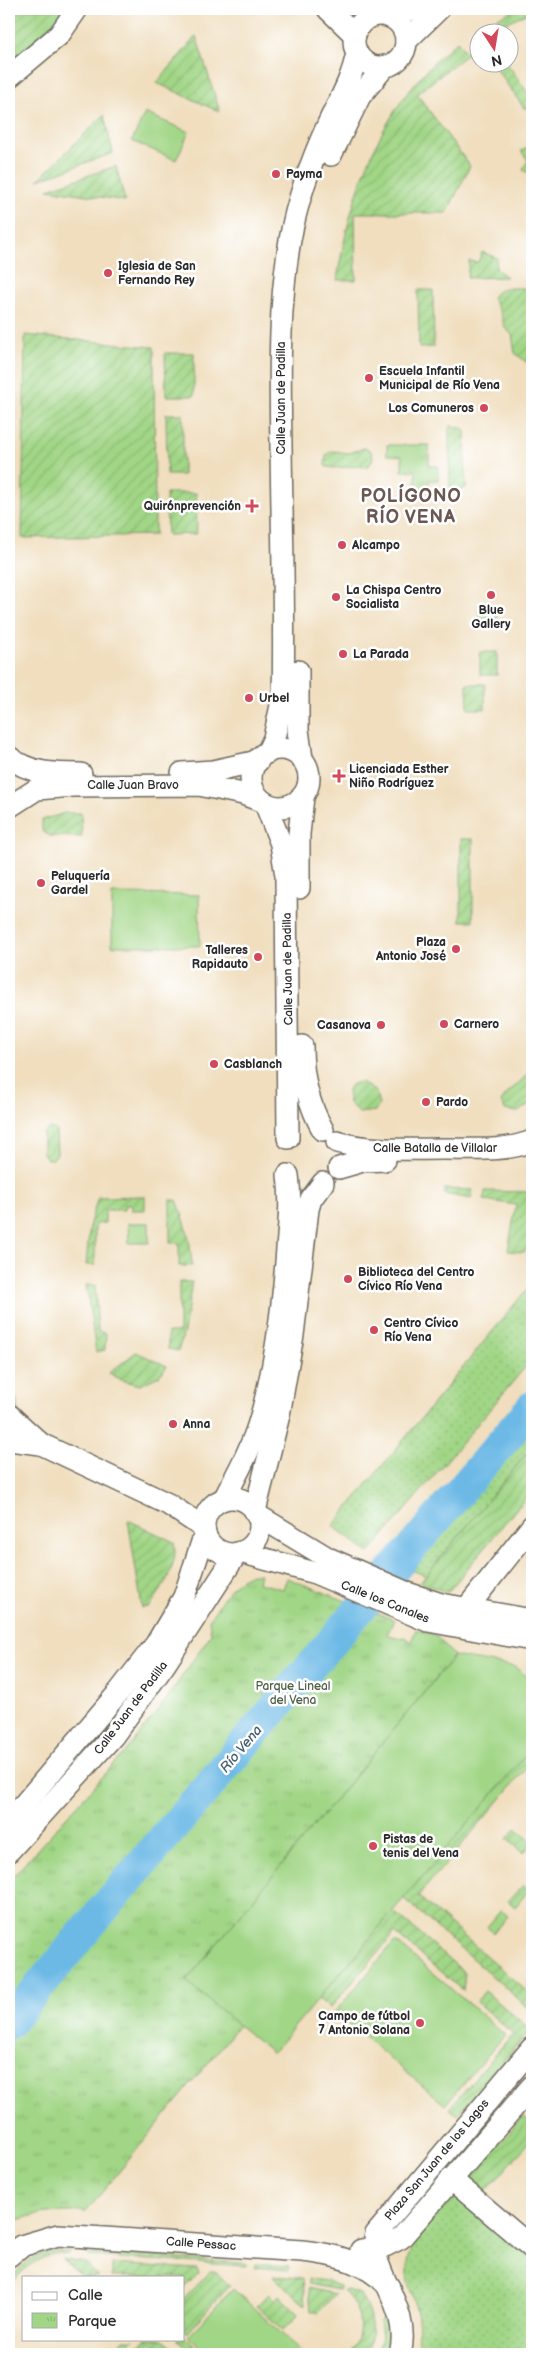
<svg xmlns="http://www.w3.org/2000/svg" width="541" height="2363" font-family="'Balsamiq Sans',sans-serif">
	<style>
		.grass { fill: url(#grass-dots); stroke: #668058 }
		.park { fill: url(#park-tufts); stroke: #668058 }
		.garden { fill: url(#garden-furrows); stroke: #668058 }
		.pitch { fill: #a1d686; stroke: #668058 }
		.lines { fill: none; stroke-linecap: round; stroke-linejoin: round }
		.river { stroke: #6cb9e6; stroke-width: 32 }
		.minor-casing { stroke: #706a5e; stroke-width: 24 }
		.minor { stroke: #fff; stroke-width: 21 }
		.poi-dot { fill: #d1495b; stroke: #fff; stroke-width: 2 }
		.labels { text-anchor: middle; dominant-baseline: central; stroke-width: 5; stroke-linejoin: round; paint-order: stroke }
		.poi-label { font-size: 12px; font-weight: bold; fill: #2b2b2b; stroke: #fff; text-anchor: start }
		.street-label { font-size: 12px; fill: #2b2b2b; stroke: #fff }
		.park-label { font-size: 12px; fill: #4e5e46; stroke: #fff }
		.water-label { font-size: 14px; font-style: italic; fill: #425d6c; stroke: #fff }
		.district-label { font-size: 18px; font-weight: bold; letter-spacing: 1px; fill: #6c5853; stroke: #fff }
	</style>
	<defs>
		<pattern id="grass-dots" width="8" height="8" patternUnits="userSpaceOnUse" patternTransform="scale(1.25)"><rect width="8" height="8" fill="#a1d686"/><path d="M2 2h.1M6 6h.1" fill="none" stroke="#8bb874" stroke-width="1.8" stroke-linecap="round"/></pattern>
		<pattern id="park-tufts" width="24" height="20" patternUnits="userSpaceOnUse" patternTransform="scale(1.25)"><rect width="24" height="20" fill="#a1d686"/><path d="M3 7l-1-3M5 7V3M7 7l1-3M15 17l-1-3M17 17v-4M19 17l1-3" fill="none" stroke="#8bb874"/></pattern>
		<pattern id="garden-furrows" width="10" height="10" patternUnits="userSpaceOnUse" patternTransform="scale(1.25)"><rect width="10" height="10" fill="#a1d686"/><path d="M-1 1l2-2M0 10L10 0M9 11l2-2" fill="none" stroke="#8bb874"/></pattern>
	</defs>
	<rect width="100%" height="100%" fill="#fff"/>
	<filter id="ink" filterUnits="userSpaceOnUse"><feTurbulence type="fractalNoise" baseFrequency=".02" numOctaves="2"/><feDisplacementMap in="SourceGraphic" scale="10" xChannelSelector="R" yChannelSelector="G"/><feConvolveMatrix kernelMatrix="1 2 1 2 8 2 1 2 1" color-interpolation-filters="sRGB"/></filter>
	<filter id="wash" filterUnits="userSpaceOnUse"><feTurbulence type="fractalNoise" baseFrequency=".0096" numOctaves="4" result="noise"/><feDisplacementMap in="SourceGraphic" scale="20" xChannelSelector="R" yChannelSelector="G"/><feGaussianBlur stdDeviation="1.12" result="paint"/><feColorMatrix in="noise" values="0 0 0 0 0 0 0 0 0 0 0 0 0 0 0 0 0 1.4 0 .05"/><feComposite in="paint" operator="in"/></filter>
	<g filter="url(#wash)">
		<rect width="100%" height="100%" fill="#f0debe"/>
		<g class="grass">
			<polygon points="532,1283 532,1359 369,1553 333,1526"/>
			<polygon points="532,1424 532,1447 426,1576 412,1570"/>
			<path d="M458 2192 532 2256V2354H417C419 2338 420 2324 416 2309 413 2298 408 2287 407 2275 405 2242 438 2215 458 2192Z"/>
		</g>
		<g class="park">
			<polygon points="387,445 429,445 429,466 438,466 438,480 429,480 429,488 416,489 416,471 402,471 402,456 387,455"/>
			<polygon points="128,1223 149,1223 149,1243 129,1243"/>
			<path d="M252 1574H260L258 1583 283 1589 287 1578 395 1620 387 1634 395 1638 405 1637 411 1643 416 1629 435 1635 454 1656 186 1981 240 2024 86 2212C58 2212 33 2211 9 2225V1881L131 1745 161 1707 211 1634 209 1620C221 1602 231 1581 252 1574Z"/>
		</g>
		<g class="garden">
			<polygon points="23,9 65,9 50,31 9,65 9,15 22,12"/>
			<path d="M515 9H532V13C512 15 500 32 478 32V37L475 35 477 29Z"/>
			<polygon points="196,36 220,112 157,83"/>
			<path d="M457 41 467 54 417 94 470 166 447 213H355L356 280H337C348 210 370 136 417 81 429 66 443 54 457 41Z"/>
			<polygon points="492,63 507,63 532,99 532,108 524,108"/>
			<polygon points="104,115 113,153 38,180"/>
			<polygon points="532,144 532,175 523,170 528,160 521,151"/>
			<polygon points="116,166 125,201 48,189"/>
			<polygon points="482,252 497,258 496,268 506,277 467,278 469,261 478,262"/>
			<path d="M532 288V372L531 366 515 353 512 335 505 328 501 314 492 298C498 284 519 289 532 288Z"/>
			<polygon points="418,290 433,290 434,347 419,348"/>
			<polygon points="25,335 154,347 155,535 22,538"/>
			<polygon points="165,353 194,353 194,396 166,396"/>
			<polygon points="166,414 183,414 183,475 167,475"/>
			<polygon points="451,426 465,429 466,488 454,491 450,488 449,428"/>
			<path d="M364 448 370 450 373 456 372 462 366 467C351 464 336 471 325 466L326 455 332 451 349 453Z"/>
			<polygon points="166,493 196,493 197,534 167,535"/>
			<rect x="480" y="608" width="17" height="19"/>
			<rect x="480" y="652" width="17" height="23"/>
			<polygon points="467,684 485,684 485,709 468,709"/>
			<polygon points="65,813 81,813 82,837 50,836 42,831 42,820"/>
			<rect x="461" y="839" width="12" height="82"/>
			<polygon points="532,1070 532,1103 517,1112 505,1110 501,1102 506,1095"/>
			<polygon points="361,1082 376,1092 379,1105 375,1111 359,1113 349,1103 348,1089 352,1084"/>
			<polygon points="49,1128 56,1130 57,1154 53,1159 47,1159 43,1153 43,1133"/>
			<polygon points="444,1189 473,1190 471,1199 444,1194"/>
			<polygon points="485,1191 532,1192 532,1242 524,1252 508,1251 516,1205 484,1200"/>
			<polygon points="145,1196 145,1210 131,1210 131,1205 124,1205 124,1210 105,1210 105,1223 95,1224 95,1265 86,1265 90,1223 98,1197"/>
			<path d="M170 1200H177C186 1222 191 1243 192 1266H179V1243H170Z"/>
			<polygon points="179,1282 192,1282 184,1332 178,1351 168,1349 168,1332 179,1332"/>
			<polygon points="86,1285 95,1285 98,1332 106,1333 105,1350 96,1352"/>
			<polygon points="136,1352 167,1366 159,1376 140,1385 122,1380 109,1373"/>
			<polygon points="9,1372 20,1415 9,1401"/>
			<polygon points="532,1447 532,1490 448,1592 420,1583"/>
			<path d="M128 1520 174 1542C179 1565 162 1590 149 1607L142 1608Z"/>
			<polygon points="532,1747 532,1762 418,1896 532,1996 532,2011 403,1898"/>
			<polygon points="516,1828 532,1842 524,1853 507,1839"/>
			<polygon points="523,1885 529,1890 515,1907 508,1901"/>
			<polygon points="501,1910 508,1916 493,1933 487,1927"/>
			<polygon points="393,1911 465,1973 463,1991 395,1933 330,2008 318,1999"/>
			<polygon points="485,1991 531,2030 457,2115 449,2109 513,2033 476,2002"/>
			<polygon points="523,2116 532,2124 532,2139 482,2196 467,2182"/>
			<path d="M69 2251 68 2254C41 2253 25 2266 9 2287V2281C28 2257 38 2251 69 2251Z"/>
			<polygon points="84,2252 246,2263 246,2266 88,2256"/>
			<polygon points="62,2259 85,2263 99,2277 83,2277"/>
			<polygon points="112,2264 197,2269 199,2273 184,2288 184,2277 112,2277"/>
			<polygon points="255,2264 290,2266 289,2270 254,2267"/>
			<polygon points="210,2271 215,2271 230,2286 186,2333 184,2331 184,2298"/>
			<polygon points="273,2276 303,2278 305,2305"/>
			<polygon points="309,2279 328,2281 341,2287 338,2290 309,2284"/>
			<polygon points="309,2288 335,2294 318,2313 311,2311"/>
			<path d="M345 2289 360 2294C371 2313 376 2333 366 2354H350C365 2333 362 2308 343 2291Z"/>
			<polygon points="269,2294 275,2300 279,2295 298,2314 283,2330 256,2306"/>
			<polygon points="392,2320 393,2335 390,2354 377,2354 382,2337 380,2321"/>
			<polygon points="184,2336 203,2354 193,2354 177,2339 184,2339"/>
			<polygon points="124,2339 134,2339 120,2354 110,2354"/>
			<polygon points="145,2339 164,2339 180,2354 164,2354 151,2342 139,2354 131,2354"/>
		</g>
		<g class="pitch">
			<polygon points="145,113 189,132 176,160 132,141"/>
			<polygon points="112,894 199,895 200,946 112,946"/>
			<polygon points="454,1656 516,1667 529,1678 532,1675 532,1748 272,2053 186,1981"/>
			<polygon points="395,1941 505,2035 445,2105 335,2012"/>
			<polygon points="233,2289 304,2354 207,2354 188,2336"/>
		</g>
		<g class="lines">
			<polyline class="river" points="9,2023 89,1926 532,1407"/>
		</g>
	</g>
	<g filter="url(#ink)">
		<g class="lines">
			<g class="minor-casing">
				<g id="minor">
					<polyline points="328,9 355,35"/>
					<circle cx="380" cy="41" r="26"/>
					<polyline points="390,17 412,9"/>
					<polyline points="406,41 439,9"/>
					<polyline points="9,77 59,35 77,9"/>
					<polyline points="331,155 360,96 385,66"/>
					<polyline points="298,671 298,730 302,759"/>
					<circle cx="280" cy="778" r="29"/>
					<path d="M267 753 274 738 283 696C285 613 282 530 281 447 280 378 278 309 290 240 297 200 312 159 329 122 340 99 352 79 357 53"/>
					<path d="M9 757C29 774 56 774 81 774"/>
					<polyline points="182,773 213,771 258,761"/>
					<polyline points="265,803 281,844 286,876 288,1138"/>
					<polyline points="9,807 37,789 73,786 199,785 243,794 261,801"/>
					<polyline points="299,888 299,834 303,797"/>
					<path d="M302 1046C302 1076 308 1104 323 1130"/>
					<path d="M337 1142C372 1152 408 1149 444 1149 474 1149 505 1152 532 1141"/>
					<polyline points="339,1168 363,1161 385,1160"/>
					<polyline points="9,1415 41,1444 168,1504 204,1528"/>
					<polyline points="9,1440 41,1444"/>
					<circle cx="232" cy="1526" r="28"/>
					<path d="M224 1499C238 1472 253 1445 261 1416 275 1366 282 1313 286 1262 288 1233 292 1204 288 1175"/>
					<polyline points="255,1511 279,1415 293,1335 308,1209 311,1199 323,1183"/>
					<polyline points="257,1515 328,1558 410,1594 441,1604 532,1620"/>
					<polyline points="240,1552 315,1573 428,1621 532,1640"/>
					<polyline points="459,1618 532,1526"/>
					<polyline points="9,1822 118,1693 156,1644 184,1597 205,1533"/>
					<polyline points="9,1851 113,1736 165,1664 237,1553"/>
					<polyline points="451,2179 532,2248"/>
					<polyline points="361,2250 385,2246 401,2238 532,2086"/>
					<path d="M9 2256 21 2246 58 2235 302 2251C334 2254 367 2262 389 2287"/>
					<path d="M400 2354C413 2306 366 2269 376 2234L532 2048"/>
				</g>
			</g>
			<use href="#minor" class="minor"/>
		</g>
	</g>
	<g class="poi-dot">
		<circle cx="276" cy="174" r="5"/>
		<circle cx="108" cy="273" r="5"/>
		<circle cx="369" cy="378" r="5"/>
		<circle cx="484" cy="408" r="5"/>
		<path d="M249.5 498.5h5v5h5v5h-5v5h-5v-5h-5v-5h5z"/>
		<circle cx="342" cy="545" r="5"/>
		<circle cx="491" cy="595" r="5"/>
		<circle cx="336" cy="597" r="5"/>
		<circle cx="343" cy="654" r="5"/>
		<circle cx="249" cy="698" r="5"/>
		<path d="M336.5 768.5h5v5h5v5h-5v5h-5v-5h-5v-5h5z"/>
		<circle cx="41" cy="883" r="5"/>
		<circle cx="456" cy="949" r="5"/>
		<circle cx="258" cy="957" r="5"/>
		<circle cx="444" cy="1024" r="5"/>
		<circle cx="381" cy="1025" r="5"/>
		<circle cx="214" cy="1064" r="5"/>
		<circle cx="426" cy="1102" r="5"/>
		<circle cx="348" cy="1279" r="5"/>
		<circle cx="374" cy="1330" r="5"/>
		<circle cx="173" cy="1424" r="5"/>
		<circle cx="373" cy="1846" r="5"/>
		<circle cx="420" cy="2023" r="5"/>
	</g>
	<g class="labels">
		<g class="poi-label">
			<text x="286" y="174">Payma</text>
			<text x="118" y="266">Iglesia de San<tspan x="118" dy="14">Fernando Rey</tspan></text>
			<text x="379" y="371">Escuela Infantil<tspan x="379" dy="14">Municipal de Río Vena</tspan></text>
			<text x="474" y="408" text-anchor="end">Los Comuneros</text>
			<text x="241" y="506" text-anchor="end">Quirónprevención</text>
			<text x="352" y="545">Alcampo</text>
			<text x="346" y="590">La Chispa Centro<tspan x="346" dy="14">Socialista</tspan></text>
			<text x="491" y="610" text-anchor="middle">Blue<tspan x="491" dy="14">Gallery</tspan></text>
			<text x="353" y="654">La Parada</text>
			<text x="259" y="698">Urbel</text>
			<text x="349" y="769">Licenciada Esther<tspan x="349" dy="14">Niño Rodríguez</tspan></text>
			<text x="51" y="876">Peluquería<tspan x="51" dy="14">Gardel</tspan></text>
			<text x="446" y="942" text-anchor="end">Plaza<tspan x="446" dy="14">Antonio José</tspan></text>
			<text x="248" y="950" text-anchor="end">Talleres<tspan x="248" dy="14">Rapidauto</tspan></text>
			<text x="454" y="1024">Carnero</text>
			<text x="371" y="1025" text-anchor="end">Casanova</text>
			<text x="224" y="1064">Casblanch</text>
			<text x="436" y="1102">Pardo</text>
			<text x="358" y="1272">Biblioteca del Centro<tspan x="358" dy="14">Cívico Río Vena</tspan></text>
			<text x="384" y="1323">Centro Cívico<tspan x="384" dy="14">Río Vena</tspan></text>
			<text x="183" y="1424">Anna</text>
			<text x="383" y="1839">Pistas de<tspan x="383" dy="14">tenis del Vena</tspan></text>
			<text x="410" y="2016" text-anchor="end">Campo de fútbol<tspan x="410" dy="14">7 Antonio Solana</tspan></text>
		</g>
		<g class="street-label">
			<text transform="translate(281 398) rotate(-90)">Calle Juan de Padilla</text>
			<text x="133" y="785">Calle Juan Bravo</text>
			<text transform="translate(288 969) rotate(-91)">Calle Juan de Padilla</text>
			<text x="435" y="1148">Calle Batalla de Villalar</text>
			<text transform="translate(385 1602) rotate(22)">Calle los Canales</text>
			<text transform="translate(131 1708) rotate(-53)">Calle Juan de Padilla</text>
			<text transform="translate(437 2160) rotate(-50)">Plaza San Juan de los Lagos</text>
			<text transform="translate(201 2244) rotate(4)">Calle Pessac</text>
		</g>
		<g class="park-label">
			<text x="293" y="1686">Parque Lineal<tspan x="293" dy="14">del Vena</tspan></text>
		</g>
		<g class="water-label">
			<text transform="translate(241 1749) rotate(-50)">Río Vena</text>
		</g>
		<g class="district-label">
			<text x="411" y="496">POLÍGONO<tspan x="411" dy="21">RÍO VENA</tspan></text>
		</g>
	</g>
	<rect width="541" height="2363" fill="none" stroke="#fff" stroke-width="30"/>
	<rect x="22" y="2276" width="162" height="65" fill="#ffffff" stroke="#aaaaaa"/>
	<rect x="32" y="2292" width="25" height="8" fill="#ffffff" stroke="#aaaaaa"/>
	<text x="68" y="2300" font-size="15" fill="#2b2b2b">Calle</text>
	<rect x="32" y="2313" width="25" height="15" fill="url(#park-tufts)" stroke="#aaaaaa"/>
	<text x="68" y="2326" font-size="15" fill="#2b2b2b">Parque</text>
	<g transform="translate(494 48) rotate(168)"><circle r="24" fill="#ffffff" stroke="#aaaaaa"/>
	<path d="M0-4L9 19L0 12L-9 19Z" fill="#d1495b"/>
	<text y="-8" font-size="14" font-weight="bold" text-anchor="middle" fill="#2b2b2b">N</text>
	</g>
</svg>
